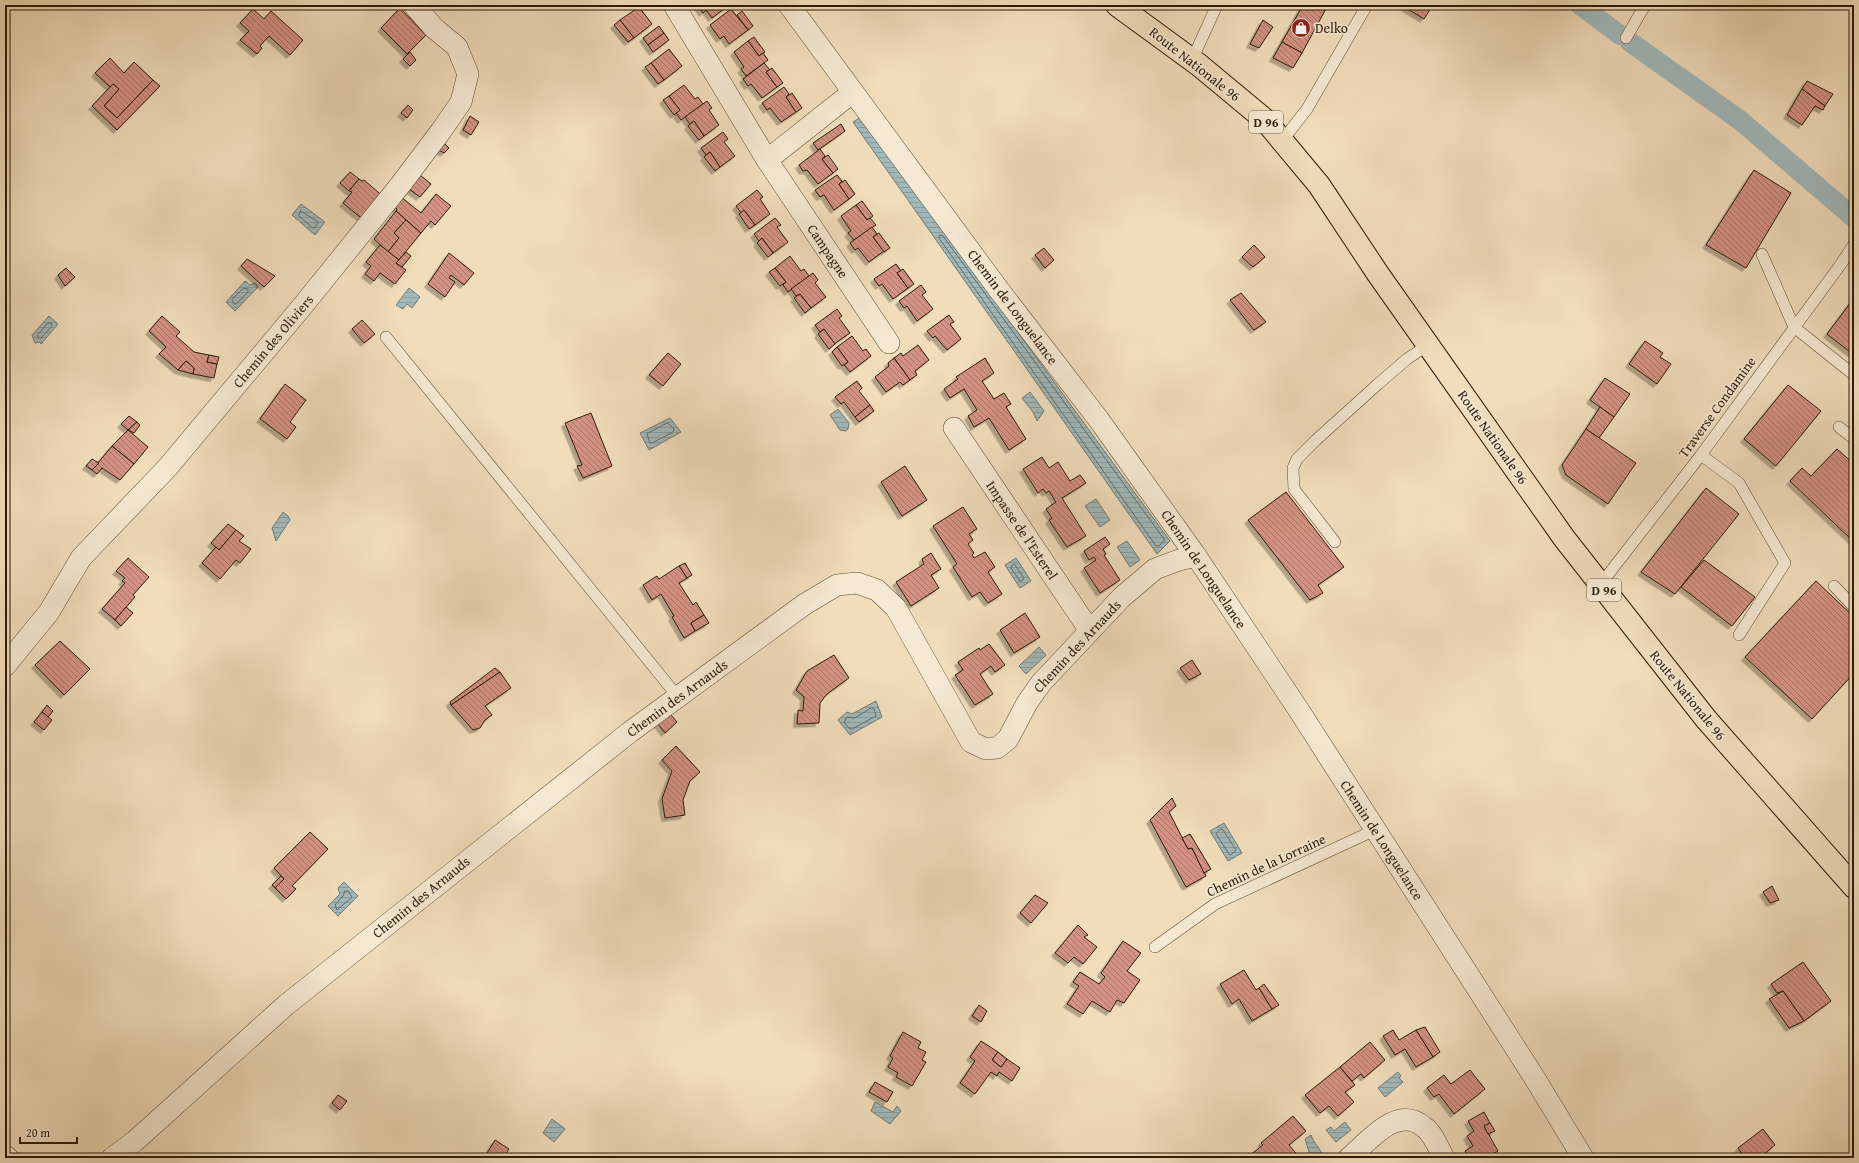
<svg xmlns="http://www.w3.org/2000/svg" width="1859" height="1163" font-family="'Gentium Book Plus',serif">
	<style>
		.water { fill: url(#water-rules); stroke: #717a73 }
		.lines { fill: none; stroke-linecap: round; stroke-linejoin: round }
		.shore { stroke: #666a61; stroke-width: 1 }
		.canal { stroke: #a0b9bb; stroke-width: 20 }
		.building { fill: url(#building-back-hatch); stroke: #2b1b07; filter: url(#shadow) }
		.lane-casing { stroke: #5c4c34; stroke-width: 12 }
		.street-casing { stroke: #5c4c34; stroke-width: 22 }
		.primary-casing { stroke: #2b1b07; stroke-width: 24 }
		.lane { stroke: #f6e9d3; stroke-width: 11 }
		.street { stroke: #f6e9d3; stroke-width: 21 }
		.primary { stroke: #f1ddbb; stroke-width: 22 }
		.labels { text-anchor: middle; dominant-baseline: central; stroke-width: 3.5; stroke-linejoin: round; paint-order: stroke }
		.shield { fill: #f6e9d3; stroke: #685944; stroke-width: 1 }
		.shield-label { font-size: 13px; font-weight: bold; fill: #2b1b07 }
		.poi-label { font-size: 14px; fill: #2b1b07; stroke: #f6e9d3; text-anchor: start }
		.street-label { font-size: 14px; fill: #2b1b07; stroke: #f6e9d3 }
	</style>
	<defs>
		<pattern id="water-rules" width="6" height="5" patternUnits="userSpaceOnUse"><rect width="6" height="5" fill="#a0b9bb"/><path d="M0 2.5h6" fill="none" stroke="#8a9e9f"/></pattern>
		<pattern id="building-back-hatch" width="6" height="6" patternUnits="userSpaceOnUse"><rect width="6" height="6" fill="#d39283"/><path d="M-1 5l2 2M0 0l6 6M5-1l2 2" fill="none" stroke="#ab7669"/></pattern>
		<filter id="shadow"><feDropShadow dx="-3.5" dy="3.5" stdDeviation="0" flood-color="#0004"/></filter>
	</defs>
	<rect width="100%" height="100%" fill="#f1ddbb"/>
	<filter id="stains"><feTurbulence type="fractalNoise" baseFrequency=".005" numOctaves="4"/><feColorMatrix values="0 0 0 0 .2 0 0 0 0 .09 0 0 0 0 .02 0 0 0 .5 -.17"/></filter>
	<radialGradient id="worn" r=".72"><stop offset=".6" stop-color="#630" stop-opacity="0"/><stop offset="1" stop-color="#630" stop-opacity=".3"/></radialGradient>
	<g class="water">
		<polygon points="861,117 1170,541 1157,554 853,122"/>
		<polygon points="301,204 325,222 315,235 292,215"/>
		<polygon points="245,281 250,285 255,283 258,287 235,311 226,302"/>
		<polygon points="409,288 420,297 412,308 407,304 403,309 396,305"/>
		<polygon points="49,316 58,324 41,344 40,342 35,343 32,335"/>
		<polygon points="1030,392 1044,411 1037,421 1033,412 1022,398"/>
		<polygon points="838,409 849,423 848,429 846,431 840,430 830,415"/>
		<polygon points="670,418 681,432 649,450 640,433"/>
		<polygon points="1096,499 1110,520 1100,527 1085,506"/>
		<polygon points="283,512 288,516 290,520 276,541 272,528"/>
		<polygon points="1127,541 1140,560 1130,567 1117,547"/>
		<polygon points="1016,558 1031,581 1020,588 1005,565"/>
		<polygon points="1039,647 1046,655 1026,674 1019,666"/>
		<polygon points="876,701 882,717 850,735 838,720 847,712 852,714"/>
		<polygon points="1224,823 1242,853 1228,861 1210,831"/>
		<polygon points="344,882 358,896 338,916 328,906 340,894 338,888"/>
		<polygon points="1398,1072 1401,1076 1399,1078 1403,1082 1385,1097 1378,1088"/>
		<polygon points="875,1102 893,1112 897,1106 901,1111 890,1124 871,1111"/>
		<polygon points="552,1119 565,1129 554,1142 543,1133"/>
		<polygon points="1345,1122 1351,1130 1336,1142 1326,1130 1331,1127 1334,1131"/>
		<path d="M1311 1135C1314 1144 1320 1147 1323 1157L1311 1158 1305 1139Z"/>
	</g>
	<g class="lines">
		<g class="shore">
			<polygon points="301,211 318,222 315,228 313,228 299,216"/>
			<polygon points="940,235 943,236 1164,539 1164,541 1159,546 1156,546 939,238"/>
			<polygon points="244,288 248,289 248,292 236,304 234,304 232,300"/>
			<polygon points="48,323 51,323 52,326 41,338 38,338 38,335"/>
			<polygon points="668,423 674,429 673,432 652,443 650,443 647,434"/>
			<polygon points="1014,564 1024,578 1022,581 1020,581 1011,568"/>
			<polygon points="872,708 874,709 876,716 852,729 850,729 844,722 847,717 854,718"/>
			<polygon points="1221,829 1223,830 1236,850 1231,855 1229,854 1216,834"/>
			<polygon points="345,891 348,891 352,897 337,910 335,905 343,896"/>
		</g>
		<g class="canal">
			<polyline points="1580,5 1620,35"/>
			<polyline points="1630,42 1741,121 1854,218"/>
		</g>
	</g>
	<g class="building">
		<polygon points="697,5 729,5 712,18 706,10 703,13"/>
		<polygon points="1303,5 1328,5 1302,53 1282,42"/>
		<polygon points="1401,5 1433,5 1424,19"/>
		<polygon points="639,7 652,24 634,38 620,20"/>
		<polygon points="400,8 426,35 407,54 381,28"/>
		<polygon points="253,9 264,19 271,11 303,40 290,55 269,36 260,46 262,48 257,54 240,40 249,31 240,23"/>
		<polygon points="731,9 748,30 729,44 724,36 720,39 710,25"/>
		<polygon points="742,11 753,26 748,30 737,15"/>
		<polygon points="620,20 634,38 628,42 614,25"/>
		<polygon points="1263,20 1273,27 1259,48 1250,44"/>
		<polygon points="659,26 664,33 648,45 643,38"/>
		<polygon points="664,33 669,40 653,52 648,45"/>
		<polygon points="754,37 765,52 759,56 748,41"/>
		<polygon points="748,41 759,56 763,53 768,60 746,76 741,69 744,67 734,52"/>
		<polygon points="1282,42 1302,53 1293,68 1273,58"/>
		<polygon points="669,49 682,66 664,80 651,63"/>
		<polygon points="410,52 416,60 410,66 403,59"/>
		<polygon points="110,58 124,73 134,62 153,80 117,118 104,106 119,89 113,84 110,87 95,73"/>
		<polygon points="651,63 664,80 658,84 645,67"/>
		<polygon points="764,63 770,70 766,72 777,87 762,98 751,84 748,86 743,79"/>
		<polygon points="772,68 783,83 777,87 766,72"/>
		<polygon points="153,80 160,86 117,130 92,106 113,84 119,89 104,106 117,118"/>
		<polygon points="1807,81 1833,94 1825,106 1802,89"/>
		<polygon points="684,85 695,99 698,97 703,104 681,120 676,113 680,110 669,96"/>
		<polygon points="784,87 789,94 786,97 796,112 781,122 770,108 767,110 762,103"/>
		<polygon points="1802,89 1825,106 1823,110 1815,106 1802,125 1787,115"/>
		<polygon points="792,93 802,108 796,112 786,97"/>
		<polygon points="669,96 680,110 674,115 663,100"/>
		<polygon points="707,101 712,108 709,110 719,125 704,136 694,121 690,124 685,117"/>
		<polygon points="408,105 413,110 407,118 401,113"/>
		<polygon points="470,116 479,122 471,135 463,130"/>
		<polygon points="694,121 704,136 699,140 688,126"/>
		<polygon points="841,124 845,131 818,150 813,143"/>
		<polygon points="723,132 728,139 724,142 735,156 720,167 710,152 706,155 701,148"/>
		<polygon points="444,143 449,148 444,153 439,150"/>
		<polygon points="820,149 825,156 822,159 833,173 818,184 807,170 803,171 799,165"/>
		<polygon points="710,152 720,167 715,171 704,157"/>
		<polygon points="828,155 838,169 833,173 822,159"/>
		<polygon points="1754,170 1791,193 1746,268 1706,245"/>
		<polygon points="350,172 359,179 349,191 340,183"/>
		<polygon points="420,175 431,184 420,197 409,189"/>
		<polygon points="837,175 842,181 839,184 849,199 834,210 824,195 820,197 815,190"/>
		<polygon points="359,179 362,181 364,180 386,199 366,222 343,203 352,192 349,191"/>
		<polygon points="845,180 855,194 849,199 839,184"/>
		<polygon points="757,190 763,197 760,199 770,214 755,225 744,210 741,213 736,206"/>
		<polygon points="436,194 451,206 435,225 431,221 421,233 396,211 397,209 393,206 401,197 421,213"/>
		<polygon points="862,201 873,216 867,220 856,205"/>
		<polygon points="856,205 867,220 870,218 876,225 854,240 848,233 851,231 841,216"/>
		<polygon points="744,210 755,225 749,229 739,214"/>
		<polygon points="396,211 406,220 394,233 399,238 388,252 374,239"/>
		<polygon points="775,218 781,225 777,227 788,242 773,253 762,238 759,241 754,234"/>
		<polygon points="406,220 421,233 399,260 388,252 399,238 394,233"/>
		<polygon points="872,227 877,234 873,237 884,251 869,262 858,248 855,250 850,243"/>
		<polygon points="879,233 890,248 884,252 873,237"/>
		<polygon points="762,238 773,253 768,257 757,243"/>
		<polygon points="380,245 399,260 396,263 406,270 395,284 380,273 374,281 365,274 371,266 366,262"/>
		<polygon points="1254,245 1265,257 1253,267 1242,257"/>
		<polygon points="1044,248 1054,260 1045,268 1035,255"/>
		<polygon points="406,252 411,256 402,267 396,263"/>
		<polygon points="449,253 474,273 464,285 451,275 449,278 455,282 445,297 428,284"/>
		<polygon points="790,256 801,271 804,269 809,276 788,292 783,285 786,282 775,268"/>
		<polygon points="247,259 275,276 264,287 241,266"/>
		<polygon points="896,264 901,271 897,273 908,288 893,299 882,284 879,286 874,279"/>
		<polygon points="66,268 75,277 65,286 58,275"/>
		<polygon points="775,268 786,282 780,286 769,272"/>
		<polygon points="903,269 914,284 908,288 897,273"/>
		<polygon points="813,273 818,280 815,283 826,297 811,308 800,294 796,296 791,289"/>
		<polygon points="921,285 926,292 922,295 933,309 917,321 907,306 904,308 899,301"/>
		<polygon points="1241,293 1266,322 1254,330 1230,300"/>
		<polygon points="800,294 811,308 805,313 794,298"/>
		<polygon points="1854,298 1854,355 1827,334"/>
		<polygon points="837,309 842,316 839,318 850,333 834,344 824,329 820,332 815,325"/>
		<polygon points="949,315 954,322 950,324 961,339 947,350 935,336 933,338 927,331"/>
		<polygon points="162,316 180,332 176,336 194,352 209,355 207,362 217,364 214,378 193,374 194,368 186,361 178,370 159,354 166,347 149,331"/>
		<polygon points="362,320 375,334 364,343 352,329"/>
		<polygon points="824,329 835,344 829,349 818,334"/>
		<polygon points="852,336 863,351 866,349 871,356 850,372 844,365 848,362 837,347"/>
		<polygon points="1645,341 1663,353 1660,357 1671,364 1657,384 1629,364"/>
		<polygon points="918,345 929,360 915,371 917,375 910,380 894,358 901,353 903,356"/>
		<polygon points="837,347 848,362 842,366 832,352"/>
		<polygon points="668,353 681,364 663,386 649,375"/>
		<polygon points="209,355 219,357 217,364 207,362"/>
		<polygon points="894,358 910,380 903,385 900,382 886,392 875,377 889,366 888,363"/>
		<polygon points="985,358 994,373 982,381 994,399 1004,393 1011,404 1006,407 1026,439 1009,450 989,418 974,427 968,416 977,410 964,389 950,398 944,389 958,379 956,377"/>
		<polygon points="186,361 194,368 193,374 178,370"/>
		<polygon points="1605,378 1630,394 1614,417 1590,400"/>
		<polygon points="857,381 862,388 859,391 870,405 855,417 844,402 841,404 835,397"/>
		<polygon points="285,384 306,400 290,422 296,427 287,439 260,419"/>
		<polygon points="1788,385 1821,411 1776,466 1744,439"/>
		<polygon points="870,405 874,411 859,422 855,417"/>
		<polygon points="1600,407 1614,417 1599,438 1586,429"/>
		<polygon points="591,413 612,466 583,478 577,466 582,465 565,423"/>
		<polygon points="129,416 137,422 128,430 121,424"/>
		<polygon points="137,422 140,425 134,433 128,430"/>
		<polygon points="1586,429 1636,463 1608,504 1566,475 1562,465"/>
		<polygon points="128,430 148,447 134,464 112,446"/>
		<polygon points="112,446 134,464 120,480 102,468 97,474 92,470"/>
		<polygon points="1837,449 1854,464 1854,542 1790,481 1802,468 1811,476"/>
		<polygon points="1042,457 1049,468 1058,462 1070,481 1080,475 1086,483 1062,498 1086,536 1067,547 1049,520 1052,518 1046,509 1056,502 1049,491 1046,493 1043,489 1038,493 1023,469"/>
		<polygon points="92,459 99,463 92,470 86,466"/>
		<polygon points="905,466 927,500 902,516 881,482"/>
		<polygon points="1706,488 1739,514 1675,594 1641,572"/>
		<polygon points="1286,492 1344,567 1318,585 1323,593 1310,600 1248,520"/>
		<polygon points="963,507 977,529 969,534 973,540 968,544 974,553 972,555 974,558 985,552 995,567 988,572 1002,594 988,603 980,592 972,597 953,567 957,564 933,526"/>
		<polygon points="228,524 236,530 219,550 211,543"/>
		<polygon points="236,530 244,536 239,541 251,549 240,563 236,560 220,579 202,563 216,547 219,550"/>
		<polygon points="1105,537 1110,544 1103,549 1106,554 1104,555 1120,580 1100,593 1084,568 1096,560 1094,557 1089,560 1084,551"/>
		<polygon points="931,553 941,569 931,575 939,588 911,606 896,582 924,564 922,559"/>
		<polygon points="128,558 149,577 133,595 135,597 115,620 102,609 125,583 122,581 125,578 116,571"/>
		<polygon points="1704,560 1755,597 1732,626 1681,587"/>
		<polygon points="685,563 692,575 687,578 679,566"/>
		<polygon points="679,566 687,578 679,583 693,605 696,602 704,615 691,623 695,631 684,638 672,617 674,616 661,594 652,600 643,585 657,576 659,579"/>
		<polygon points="1816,581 1854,617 1854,673 1812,719 1745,657"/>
		<polygon points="126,607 133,613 121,626 115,620"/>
		<polygon points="1025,613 1040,637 1014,653 1000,630"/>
		<polygon points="704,615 709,623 695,631 691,623"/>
		<polygon points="60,641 90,669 64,695 35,665"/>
		<polygon points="989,644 1005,665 995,672 991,666 980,674 993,694 975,705 955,675 963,670 958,662 979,648 980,650"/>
		<polygon points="834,655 849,678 827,694 820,703 819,723 797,724 798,710 803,711 804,697 796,690 807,671"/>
		<polygon points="1192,660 1201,674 1189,680 1180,668"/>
		<polygon points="495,668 500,672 451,705 450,702"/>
		<polygon points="500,672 511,688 485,706 492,715 485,720 480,728 473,730 451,705"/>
		<polygon points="47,705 53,711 48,717 42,712"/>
		<polygon points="42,712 52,720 44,730 34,722"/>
		<polygon points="671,715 677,722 665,733 658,724"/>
		<polygon points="676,746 700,772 690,781 683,800 685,815 665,818 662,799 672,771 662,760"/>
		<polygon points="1172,798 1176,806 1169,812 1188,849 1192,848 1206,876 1186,887 1150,820"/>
		<polygon points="310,832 328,849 292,886 296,889 286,899 275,888 284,879 274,868"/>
		<polygon points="1190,834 1211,869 1204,873 1192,848 1188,849 1182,838"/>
		<polygon points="281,876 284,879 275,888 272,885"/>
		<polygon points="1772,886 1779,900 1770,903 1763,892"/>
		<polygon points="1035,895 1048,903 1031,923 1020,913"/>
		<polygon points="1078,925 1088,935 1084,937 1097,947 1083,964 1074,957 1068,963 1055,953"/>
		<polygon points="1123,941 1141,953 1127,971 1140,980 1124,1003 1117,1000 1110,1012 1092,1001 1083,1014 1067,1004 1079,986 1073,982 1080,972 1099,984 1105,977 1101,973"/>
		<polygon points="1803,962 1831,1001 1804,1021 1783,991 1777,993 1771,984"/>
		<polygon points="1244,970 1256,990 1259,988 1272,1009 1252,1021 1239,999 1232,1004 1220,984"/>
		<polygon points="1264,984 1279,1005 1272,1009 1259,988"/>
		<polygon points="1783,991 1804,1021 1789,1028 1769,999"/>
		<polygon points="979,1005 987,1011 981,1022 972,1016"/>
		<polygon points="1425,1027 1440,1052 1433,1057 1416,1030"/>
		<polygon points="1393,1030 1399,1040 1416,1030 1433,1057 1416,1067 1405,1049 1395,1055 1383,1036"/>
		<polygon points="903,1032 921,1042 918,1048 926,1052 922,1060 926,1062 912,1086 896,1077 898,1073 888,1067 893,1058 890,1056"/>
		<polygon points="981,1041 998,1052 992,1060 1001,1067 1007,1059 1020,1068 1012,1081 999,1072 997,1076 991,1072 975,1094 960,1083 975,1061 970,1057"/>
		<polygon points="1370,1042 1385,1060 1364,1078 1361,1074 1352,1081 1340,1067"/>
		<polygon points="998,1052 1007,1059 1001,1067 992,1060"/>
		<polygon points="1340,1067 1355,1085 1345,1092 1354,1102 1338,1116 1329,1106 1320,1113 1305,1095"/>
		<polygon points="1470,1070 1485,1089 1454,1114 1439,1094 1434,1097 1427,1088 1444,1075 1451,1084"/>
		<polygon points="875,1082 893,1092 887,1102 869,1092"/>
		<polygon points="338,1095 347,1101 340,1110 332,1103"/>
		<polygon points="1484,1112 1490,1123 1484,1126 1498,1151 1486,1158 1470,1158 1465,1151 1473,1146 1467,1136 1474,1131 1468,1121"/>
		<polygon points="1293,1116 1306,1131 1289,1145 1300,1158 1252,1158 1250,1155 1263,1145 1261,1143"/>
		<polygon points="1490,1123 1495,1131 1488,1134 1484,1126"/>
		<polygon points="1763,1129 1775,1145 1762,1156 1763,1158 1745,1158 1738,1148"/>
		<polygon points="495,1140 509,1149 503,1158 491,1158 486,1155"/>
	</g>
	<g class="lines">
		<g class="lane-casing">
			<g id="lane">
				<polyline points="1626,38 1645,5"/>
				<polyline points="1192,60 1217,5"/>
				<polyline points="1282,141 1307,109 1367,5"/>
				<polyline points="1762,254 1794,327 1854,375"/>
				<polyline points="386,337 678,697"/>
				<polyline points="1839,427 1854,439"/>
				<polyline points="1701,455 1739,483 1785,563 1739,635"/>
				<polyline points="1335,542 1294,489 1293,468 1297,459 1316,440 1378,384 1407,359 1428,345"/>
				<polyline points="1600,585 1701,455 1841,264 1854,244"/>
				<polyline points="1834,586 1854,607"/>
				<polyline points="1155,947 1215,904 1375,830"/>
			</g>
		</g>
		<g class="street-casing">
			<g id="street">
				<polyline points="674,5 767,160 889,343"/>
				<polyline points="789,5 999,290 1099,420 1196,556 1300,712 1534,1077 1583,1158"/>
				<polyline points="767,160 853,92"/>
				<polyline points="954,428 1090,631"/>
				<polyline points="5,666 49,612 81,558 168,467 305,303 401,184 441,131 461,102 468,74 457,47 434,28 414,5"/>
				<polyline points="5,1156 8,1158"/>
				<polyline points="112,1158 135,1141 286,1005 630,732 805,604 837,585 857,583 877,590 896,608 971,742 986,749 997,748 1008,739 1027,703 1041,683 1122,597 1155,569 1179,560 1196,556"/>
				<path d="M1349 1158C1369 1141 1397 1104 1424 1127 1433 1133 1439 1149 1444 1158"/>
			</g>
		</g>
		<g class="primary-casing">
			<polyline id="primary" points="1117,5 1199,65 1264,119 1319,185 1378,274 1564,538 1706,719 1854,887"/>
		</g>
		<use href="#lane" class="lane"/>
		<use href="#street" class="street"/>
		<use href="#primary" class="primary"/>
	</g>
	<defs>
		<g id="shop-disc" transform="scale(1)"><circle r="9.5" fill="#8f2418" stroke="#f6e9d3"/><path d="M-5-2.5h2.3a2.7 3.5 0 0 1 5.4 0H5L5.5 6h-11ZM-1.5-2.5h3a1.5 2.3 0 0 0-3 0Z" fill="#fff"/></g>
	</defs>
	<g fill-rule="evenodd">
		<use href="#shop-disc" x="1301" y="28"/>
	</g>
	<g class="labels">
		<g class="shield">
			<rect x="1249" y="111" width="34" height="22" rx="3"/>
			<rect x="1587" y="579" width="34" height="22" rx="3"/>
		</g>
		<g class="shield-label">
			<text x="1266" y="122">D 96</text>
			<text x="1604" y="590">D 96</text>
		</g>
		<g class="poi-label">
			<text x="1315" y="28">Delko</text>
		</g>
		<g class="street-label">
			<text transform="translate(1195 64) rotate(38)">Route Nationale 96</text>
			<text transform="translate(828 251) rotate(56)">Campagne</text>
			<text transform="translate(1013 307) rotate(53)">Chemin de Longuelance</text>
			<text transform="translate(273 341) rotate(-50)">Chemin des Oliviers</text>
			<text transform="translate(1717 407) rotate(-54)">Traverse Condamine</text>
			<text transform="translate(1493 437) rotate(55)">Route Nationale 96</text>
			<text transform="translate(1022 530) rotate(56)">Impasse de l'Esterel</text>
			<text transform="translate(1204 569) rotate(56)">Chemin de Longuelance</text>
			<text transform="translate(1077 646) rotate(-47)">Chemin des Arnauds</text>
			<text transform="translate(1688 695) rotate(51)">Route Nationale 96</text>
			<text transform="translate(677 698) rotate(-36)">Chemin des Arnauds</text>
			<text transform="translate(1382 840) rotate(57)">Chemin de Longuelance</text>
			<text transform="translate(1266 865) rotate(-25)">Chemin de la Lorraine</text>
			<text transform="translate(421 897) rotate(-39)">Chemin des Arnauds</text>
		</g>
	</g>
	<rect width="1859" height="1163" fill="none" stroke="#f1ddbb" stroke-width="20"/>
	<rect x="6" y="6" width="1847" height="1151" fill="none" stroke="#2b1b07" stroke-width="2"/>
	<rect x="10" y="10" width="1839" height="1143" fill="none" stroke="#2b1b07"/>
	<path d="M20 1137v6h57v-6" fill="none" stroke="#2b1b07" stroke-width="2"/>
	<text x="26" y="1137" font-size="12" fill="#2b1b07" stroke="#f6e9d3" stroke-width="3" paint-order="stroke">20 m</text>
	<rect width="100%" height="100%" filter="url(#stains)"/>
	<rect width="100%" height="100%" fill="url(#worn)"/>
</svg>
